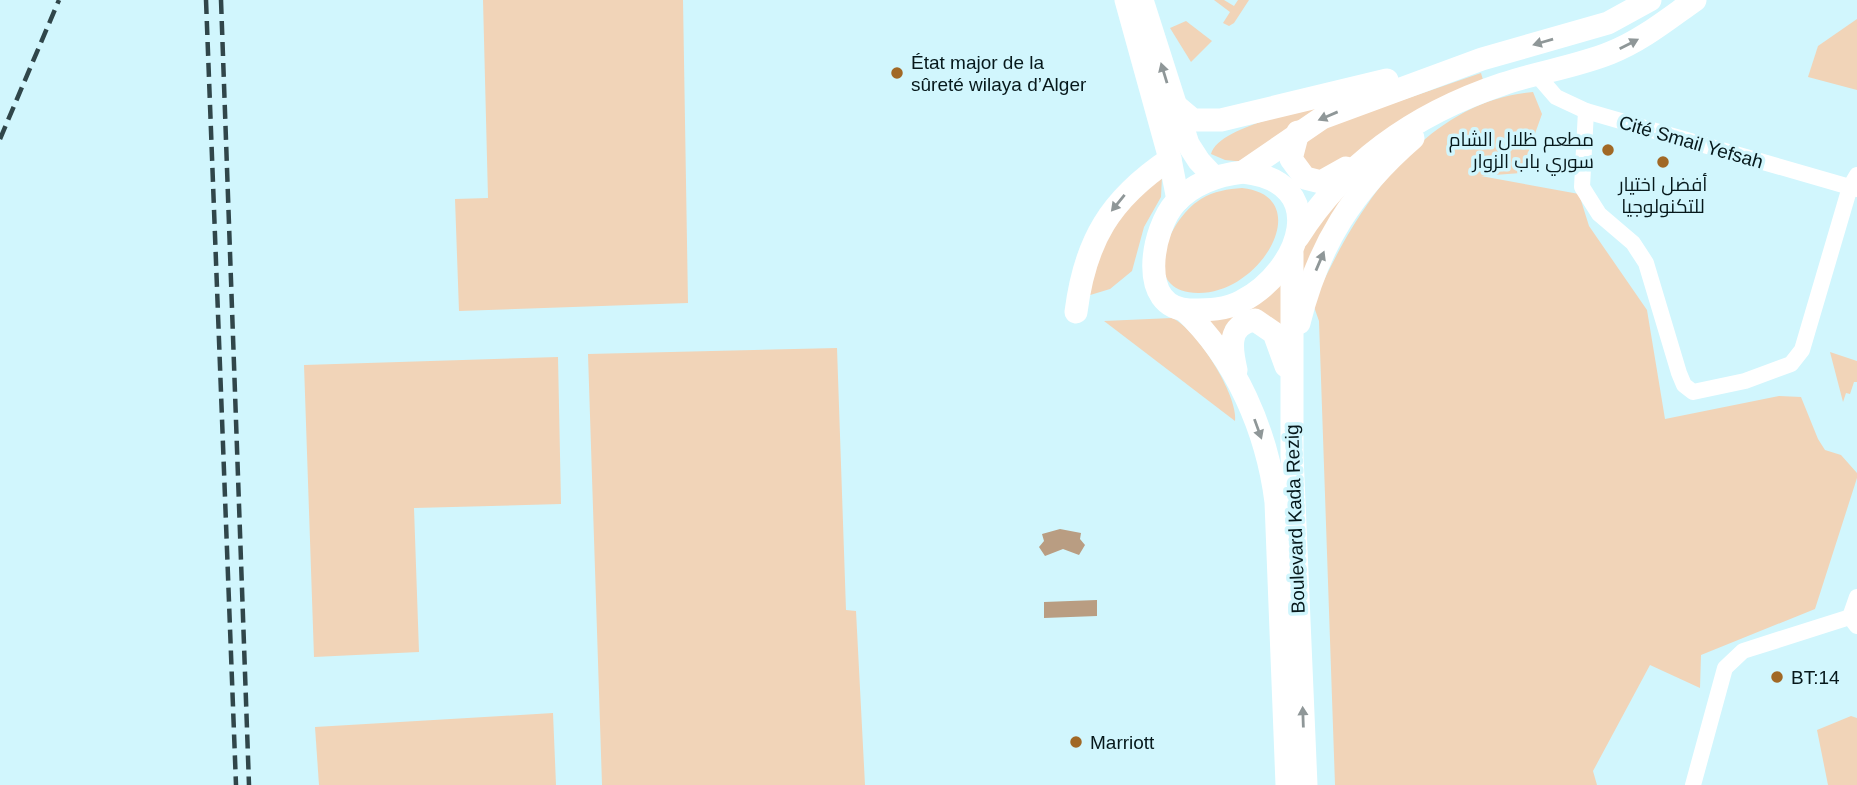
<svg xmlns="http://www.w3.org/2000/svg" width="1857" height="785" font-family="Helvetica,Cairo,sans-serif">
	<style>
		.green { fill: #f1d4b8 }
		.water { fill: #b99d82 }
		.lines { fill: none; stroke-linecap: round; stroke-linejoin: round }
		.minor { stroke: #fff; stroke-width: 16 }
		.secondary { stroke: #fff; stroke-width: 23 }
		.rail { stroke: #30464a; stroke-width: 4.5; stroke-dasharray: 14 7; stroke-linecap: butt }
		.oneway { fill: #8f9798 }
		.poi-dot { fill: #a16825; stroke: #d1f6fd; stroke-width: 2.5 }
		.labels { text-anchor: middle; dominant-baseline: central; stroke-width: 7; stroke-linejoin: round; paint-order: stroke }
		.poi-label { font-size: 19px; fill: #06181b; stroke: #d1f6fd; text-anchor: start }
		.street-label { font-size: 19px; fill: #06181b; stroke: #d1f6fd }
	</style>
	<rect width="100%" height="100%" fill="#d1f6fd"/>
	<g class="green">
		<polygon points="483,0 683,0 688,303 459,311 455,199 488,198"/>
		<polygon points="1214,0 1224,0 1234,6 1238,0 1249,0 1234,23 1229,26 1223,23 1230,12"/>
		<polygon points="1857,19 1857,90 1808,77 1818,46"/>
		<polygon points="1186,21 1212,41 1191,62 1170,28"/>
		<polygon points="1481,73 1483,80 1410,114 1332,172 1309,172 1298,145 1307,133"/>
		<path d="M1533 92 1542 114 1521 173 1481 176 1579 194 1589 226 1647 310 1665 419 1779 396 1801 397 1818 439 1825 450 1841 455 1857 473V478L1815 609 1701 655 1700 688 1650 665 1593 771 1597 785H1335L1319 321 1313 304C1353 213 1422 101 1533 92Z"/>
		<path d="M1332 104 1245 162 1225 160 1211 154C1218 126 1306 110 1332 104Z"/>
		<polygon points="1360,173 1304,275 1298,247"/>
		<polygon points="1162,176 1161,197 1144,227 1132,271 1110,289 1087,296 1102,233"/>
		<path d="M1242 188C1317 196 1262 294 1198 293 1137 292 1168 219 1201 199 1214 191 1228 189 1242 188Z"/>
		<polygon points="1285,271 1285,354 1240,314 1226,325 1221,342 1203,316"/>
		<path d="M1172 318C1196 328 1238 395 1235 421L1104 321Z"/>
		<polygon points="837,348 846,610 856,611 865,785 602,785 588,354"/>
		<polygon points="1830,352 1857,361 1857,382 1854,382 1850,394 1846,393 1843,402"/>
		<polygon points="558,357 561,504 414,508 419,652 314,657 304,365"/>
		<polygon points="553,713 556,785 319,785 315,727"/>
		<polygon points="1851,716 1857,718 1857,785 1828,785 1817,730"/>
	</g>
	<g class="water">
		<polygon points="1060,529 1081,533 1080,539 1085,545 1079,555 1063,549 1045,556 1039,547 1044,541 1042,534"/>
		<polygon points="1097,600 1097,616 1044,618 1044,602"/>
	</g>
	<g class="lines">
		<g class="minor">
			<polyline points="1537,75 1556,97 1586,111 1857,189"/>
			<polyline points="1586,111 1582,187 1599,214 1633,243 1646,263 1679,373 1684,385 1693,392 1745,381 1791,364 1802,350 1850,187 1857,175"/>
			<polyline points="1850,617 1857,597"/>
			<polyline points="1693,785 1725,668 1743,651 1850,617 1857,626"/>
		</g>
		<g class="secondary">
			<polyline points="1126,0 1170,159 1178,200"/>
			<polyline points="1142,0 1188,144 1199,161 1214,177"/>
			<polyline points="1174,104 1193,120 1221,120 1387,80"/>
			<polyline points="1298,132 1291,159 1305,178 1321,182 1346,168"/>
			<path d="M1243 172C1332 182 1301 270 1242 301 1226 310 1208 310 1190 310 1136 309 1152 228 1176 202 1194 183 1217 175 1243 172Z"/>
			<polyline points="1243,172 1322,118 1482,59 1608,23 1650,0"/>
			<path d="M1298 237C1346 161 1419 112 1503 84 1538 72 1575 67 1610 53 1641 41 1668 19 1695 0"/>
			<polyline points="1292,254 1292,455 1306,785"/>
			<path d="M1184 310C1236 359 1267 431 1276 502L1287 785"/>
			<path d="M1076 312C1085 241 1110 199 1170 159"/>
			<path d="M1299 323C1318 245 1353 190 1413 138"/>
			<path d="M1236 370C1231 348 1227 325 1255 320L1274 333 1286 366"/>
		</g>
		<g class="rail">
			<polyline points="206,0 236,785"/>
			<polyline points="221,0 249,785"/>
			<polyline points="0,139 59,0"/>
		</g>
	</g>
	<defs><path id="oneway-solid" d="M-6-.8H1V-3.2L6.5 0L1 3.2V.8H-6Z" transform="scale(1.75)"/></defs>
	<g class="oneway">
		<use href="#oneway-solid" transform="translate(1543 42) rotate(164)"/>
		<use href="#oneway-solid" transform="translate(1629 44) rotate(-27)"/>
		<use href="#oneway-solid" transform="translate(1164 73) rotate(-107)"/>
		<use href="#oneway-solid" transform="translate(1328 116) rotate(157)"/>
		<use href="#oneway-solid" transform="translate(1118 203) rotate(129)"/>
		<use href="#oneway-solid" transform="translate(1320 261) rotate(-67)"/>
		<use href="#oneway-solid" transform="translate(1258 429) rotate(70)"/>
		<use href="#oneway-solid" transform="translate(1303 717) rotate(-92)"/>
	</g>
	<g class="poi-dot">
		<circle cx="897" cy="73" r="7"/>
		<circle cx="1608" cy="150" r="7"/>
		<circle cx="1663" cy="162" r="7"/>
		<circle cx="1777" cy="677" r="7"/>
		<circle cx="1076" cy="742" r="7"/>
	</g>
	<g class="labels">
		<g class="poi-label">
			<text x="911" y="62">État major de la<tspan x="911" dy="22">sûreté wilaya d’Alger</tspan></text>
			<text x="1594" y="139" text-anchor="end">مطعم ظلال الشام<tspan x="1594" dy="22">سوري باب الزوار</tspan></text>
			<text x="1663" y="184" text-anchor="middle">أفضل اختيار<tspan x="1663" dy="22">للتكنولوجيا</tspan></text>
			<text x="1791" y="677">BT:14</text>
			<text x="1090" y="742">Marriott</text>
		</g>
		<g class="street-label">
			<text transform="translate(1691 142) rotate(16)">Cité Smail Yefsah</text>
			<text transform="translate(1295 519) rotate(-92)">Boulevard Kada Rezig</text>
		</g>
	</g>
</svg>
